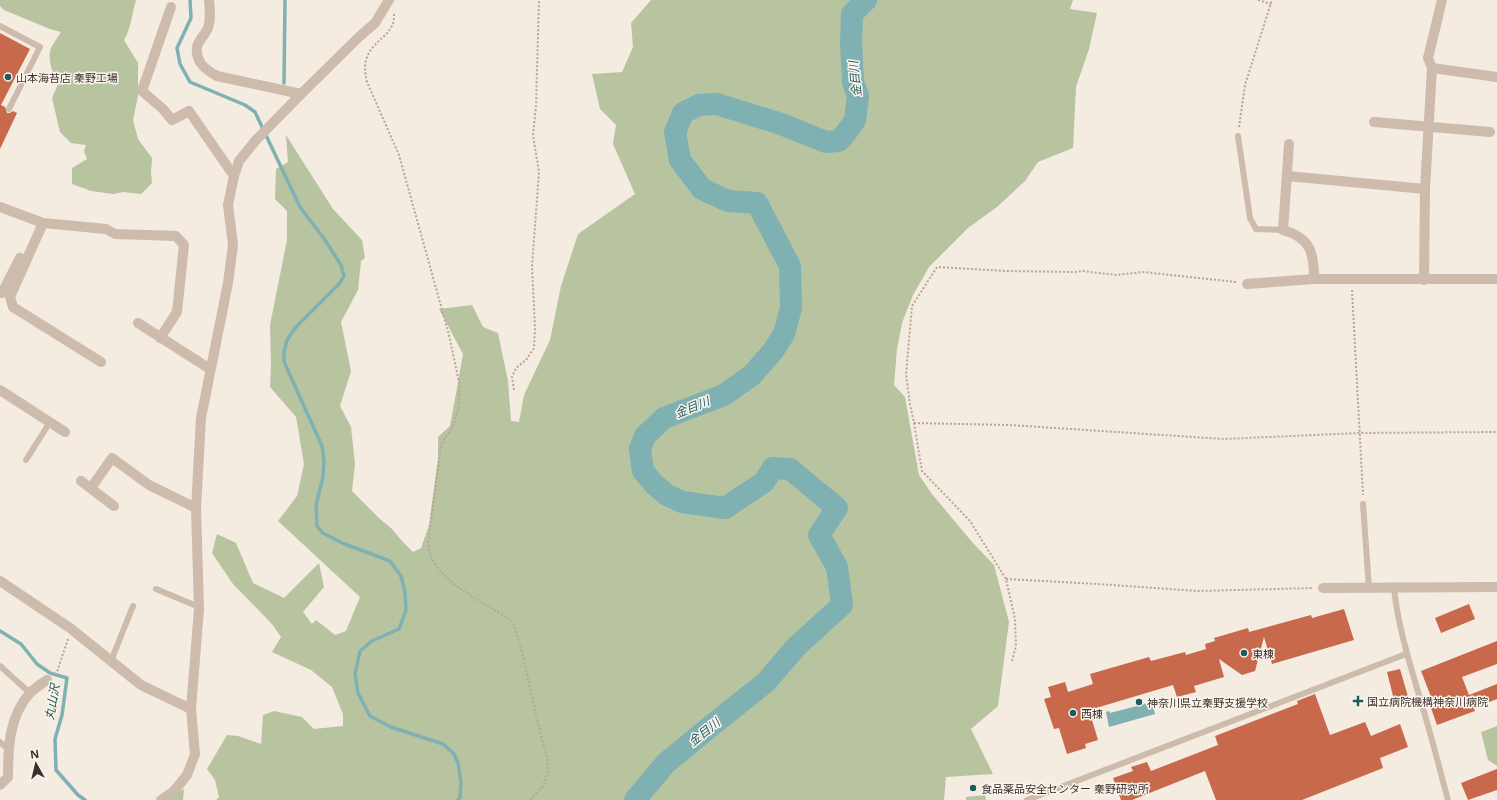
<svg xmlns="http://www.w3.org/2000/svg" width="1497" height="800" font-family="'Noto Sans','Noto Sans JP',sans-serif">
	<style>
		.green { fill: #b8c4a0 }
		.water { fill: #7fb0b2 }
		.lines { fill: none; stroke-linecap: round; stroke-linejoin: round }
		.stream { stroke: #7fb0b2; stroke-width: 3.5 }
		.river { stroke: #7fb0b2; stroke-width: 22 }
		.building { fill: #c8694b }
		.path { stroke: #b9a596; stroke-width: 2; stroke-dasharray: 2 2; stroke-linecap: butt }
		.service { stroke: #cdbbac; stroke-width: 6 }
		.minor { stroke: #cdbbac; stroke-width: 10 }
		.poi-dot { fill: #1f5a5e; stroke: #fbf5ee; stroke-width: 1.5 }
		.labels { text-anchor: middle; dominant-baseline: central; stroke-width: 3; stroke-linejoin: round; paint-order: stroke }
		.poi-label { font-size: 11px; fill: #3b302b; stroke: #fbf5ee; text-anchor: start }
		.water-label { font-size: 12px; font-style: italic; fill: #1f5a5e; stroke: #fbf5ee }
	</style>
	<rect width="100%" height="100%" fill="#f4ebe1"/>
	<g class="green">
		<path d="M0 0H136C132 14 131 28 124 40L138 63V96L133 120 138 139 152 158 151 172 152 183 141 194 123 192 113 194 91 191 72 184V168L87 159 84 151 86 145 71 143 60 132 52 98 58 84C53 74 46 57 52 46 55 41 58 37 61 32L50 29 4 10 0 6Z"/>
		<polygon points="651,0 1073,0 1070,9 1097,13 1089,49 1076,87 1073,148 1038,162 1025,181 997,207 968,228 929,267 913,295 902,323 897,349 894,385 905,397 919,475 932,494 972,542 994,565 1009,622 998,706 971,729 993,774 946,777 944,800 216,800 219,797 215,780 207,769 227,735 238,736 261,744 263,715 274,711 302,717 314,729 343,726 343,714 332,687 311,670 272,652 281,637 272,624 233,584 212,553 217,534 236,543 253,583 284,598 319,563 324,587 303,612 312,624 316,620 335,635 346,631 360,597 278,521 297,496 304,464 296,417 270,387 271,366 270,325 287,240 287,211 275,199 276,169 288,162 286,135 333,209 362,240 365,258 361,261 358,290 341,322 351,371 340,406 351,427 355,464 352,491 380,519 392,529 402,541 413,552 421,548 429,525 438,458 438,437 450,426 463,354 439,309 472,305 483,327 498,333 508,381 511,421 519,422 524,395 550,340 561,286 578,234 635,194 613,144 616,125 600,109 592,74 622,72 633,47 631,23"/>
		<polygon points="1497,726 1497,766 1488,760 1481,732"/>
		<polygon points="184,789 183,800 165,800"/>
		<polygon points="985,795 986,800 966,800 966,797"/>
	</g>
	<polygon class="water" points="1152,702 1155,714 1109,727 1106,712 1109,711 1110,713"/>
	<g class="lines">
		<g class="stream">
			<polyline points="190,0 191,18 177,48 180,64 190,82 245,105 255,112 300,207 325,240 341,265 344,276 340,283 296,327 287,340 284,352 284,361 289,373 322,446 324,461 323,477 316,505 317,526 323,533 342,543 390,561 401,576 405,592 406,610 399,629 372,641 360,651 355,674 358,693 370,716 391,727 443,744 454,754 458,763 461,782 460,798 458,800"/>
			<polyline points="284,83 285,0"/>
			<polyline points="0,631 21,644 37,664 50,673 67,678 62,715 55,739 56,770 78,795 85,800"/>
		</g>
		<polyline class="river" points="635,800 666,763 711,726 766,682 796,647 842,605 837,567 819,535 837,508 790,469 773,468 764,482 725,508 682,502 667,495 654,484 643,471 640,449 645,436 664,418 724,395 752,375 773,351 784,334 791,308 790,266 757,203 728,201 702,189 680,160 675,132 683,113 699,105 717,104 781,124 826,142 839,141 849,129 855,120 858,96 853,82 851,43 852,14 866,0"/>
	</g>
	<g class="building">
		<polygon points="0,33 30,49 1,105 5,107 7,113 10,113 13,111 17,113 0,149"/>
		<polygon points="1469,604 1475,619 1441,633 1435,618"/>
		<polygon points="1344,609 1354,640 1272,664 1264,637 1255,671 1242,675 1219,659 1224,677 1194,686 1196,692 1177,697 1173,685 1096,708 1099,718 1092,720 1098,740 1085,744 1086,748 1067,754 1059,728 1054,729 1044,699 1051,697 1048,687 1065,682 1068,692 1093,684 1090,674 1149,657 1151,661 1185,652 1186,655 1206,649 1205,644 1215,641 1214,638 1248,628 1249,632 1311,615 1312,618"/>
		<polygon points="1497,641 1497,664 1462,677 1469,695 1497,684 1497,699 1474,708 1475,711 1437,725 1431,708 1435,707 1421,671"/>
		<polygon points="1400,669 1409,700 1395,704 1387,672"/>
		<polygon points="1315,694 1330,735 1365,722 1371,736 1400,724 1408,747 1380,758 1383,768 1302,800 1216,800 1205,771 1132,800 1121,800 1113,778 1133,771 1131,767 1147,762 1151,771 1218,745 1215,736 1298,704 1297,701"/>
		<polygon points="1497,769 1497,790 1468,800 1461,783"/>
	</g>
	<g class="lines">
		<g class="path">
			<polyline points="1258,0 1271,4"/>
			<path d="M394 14C396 42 356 40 367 82L399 155 449 335 460 387 458 410 452 428 443 441 441 447 428 543C429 548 429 554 432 558 444 585 485 603 509 619L514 624 523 656 537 720 547 757 548 772 543 786 530 800"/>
			<polyline points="1239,127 1245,85 1272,0"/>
			<polyline points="1352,290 1363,495"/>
			<polyline points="514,390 512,377 516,368 526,360 534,348 535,328 532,267 539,172 533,135 536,106 539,0"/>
			<polyline points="914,423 1009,425 1224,439 1359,433 1497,432"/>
			<polyline points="1006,579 1098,584 1198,591 1313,588"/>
			<polyline points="1012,661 1016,646 1015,619 1006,579 970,521 922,471 914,423 910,404 906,374 912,306 937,267 1006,271 1075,272 1083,271 1116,275 1143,272 1236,282"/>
			<polyline points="56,675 68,639"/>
		</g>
		<g class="service">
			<polyline points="0,26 40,47 9,109"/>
			<polyline points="1238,136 1250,218 1256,229 1283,230"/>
			<polyline points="26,460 50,422"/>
			<polyline points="1363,504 1369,588"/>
			<path d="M1394 588C1398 627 1410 664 1421 702 1431 734 1439 767 1448 800"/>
			<polyline points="156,589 199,607"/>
			<polyline points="111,661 133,606"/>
			<polyline points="0,666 30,693"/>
			<polyline points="0,742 8,749"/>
			<polyline points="1027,800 1406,654"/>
		</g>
		<g class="minor">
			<path d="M209 0C210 10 211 19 208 28 205 35 198 41 197 47 195 62 206 70 217 76L301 94"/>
			<polyline points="171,7 142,91 163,109 172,120 189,111 234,176"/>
			<polyline points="1432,68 1497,77"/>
			<polyline points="1374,122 1490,132"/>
			<path d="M1289 144 1283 230C1311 238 1314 253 1314 279"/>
			<polyline points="1287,176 1425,189"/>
			<polyline points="0,207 43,223 106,229 115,234 176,236 184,245 177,312 160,338"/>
			<polyline points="43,223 10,297 13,307 101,362"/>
			<polyline points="1424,280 1425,189 1432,68 1428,58 1442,0"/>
			<polyline points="1247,284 1314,279 1497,279"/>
			<polyline points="2,293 20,258 25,260"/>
			<polyline points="138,323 210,369"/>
			<polyline points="0,390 65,432"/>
			<polyline points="81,481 114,506"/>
			<polyline points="91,488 112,458 149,485 196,508"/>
			<polyline points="0,581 70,628 141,685 191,709"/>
			<polyline points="1323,588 1497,587"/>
			<path d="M0 785 8 777C8 748 9 716 30 693 35 688 41 684 47 680"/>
			<polyline points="161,800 174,791 187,775 195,754 191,709 199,609 196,508 201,418 228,283 233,245 228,205 234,176 239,161 256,140 301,94 359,37 375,23 389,0"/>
		</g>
	</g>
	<g class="poi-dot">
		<circle cx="8" cy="77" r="4"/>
		<circle cx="1244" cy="653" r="4"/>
		<path d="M1356 695h4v4h4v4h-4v4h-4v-4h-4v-4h4z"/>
		<circle cx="1139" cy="702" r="4"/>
		<circle cx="1073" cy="713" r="4"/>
		<circle cx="973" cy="788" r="4"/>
	</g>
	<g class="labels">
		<g class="poi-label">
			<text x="16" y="77">山本海苔店 秦野工場</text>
			<text x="1252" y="653">東棟</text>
			<text x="1367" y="701">国立病院機構神奈川病院</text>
			<text x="1147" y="702">神奈川県立秦野支援学校</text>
			<text x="1081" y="713">西棟</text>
			<text x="981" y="788">食品薬品安全センター 秦野研究所</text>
		</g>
		<g class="water-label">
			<text transform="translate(855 79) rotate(-96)">金目川</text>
			<text transform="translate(692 407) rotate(-22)">金目川</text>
			<text transform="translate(52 702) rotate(-80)">丸山沢</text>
			<text transform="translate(704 732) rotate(-39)">金目川</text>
		</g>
	</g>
	<g transform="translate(36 764) rotate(352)" stroke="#fbf5ee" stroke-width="3" paint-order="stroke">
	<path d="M0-3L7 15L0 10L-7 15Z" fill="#3b302b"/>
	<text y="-6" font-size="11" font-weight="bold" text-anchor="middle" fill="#3b302b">N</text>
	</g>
</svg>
